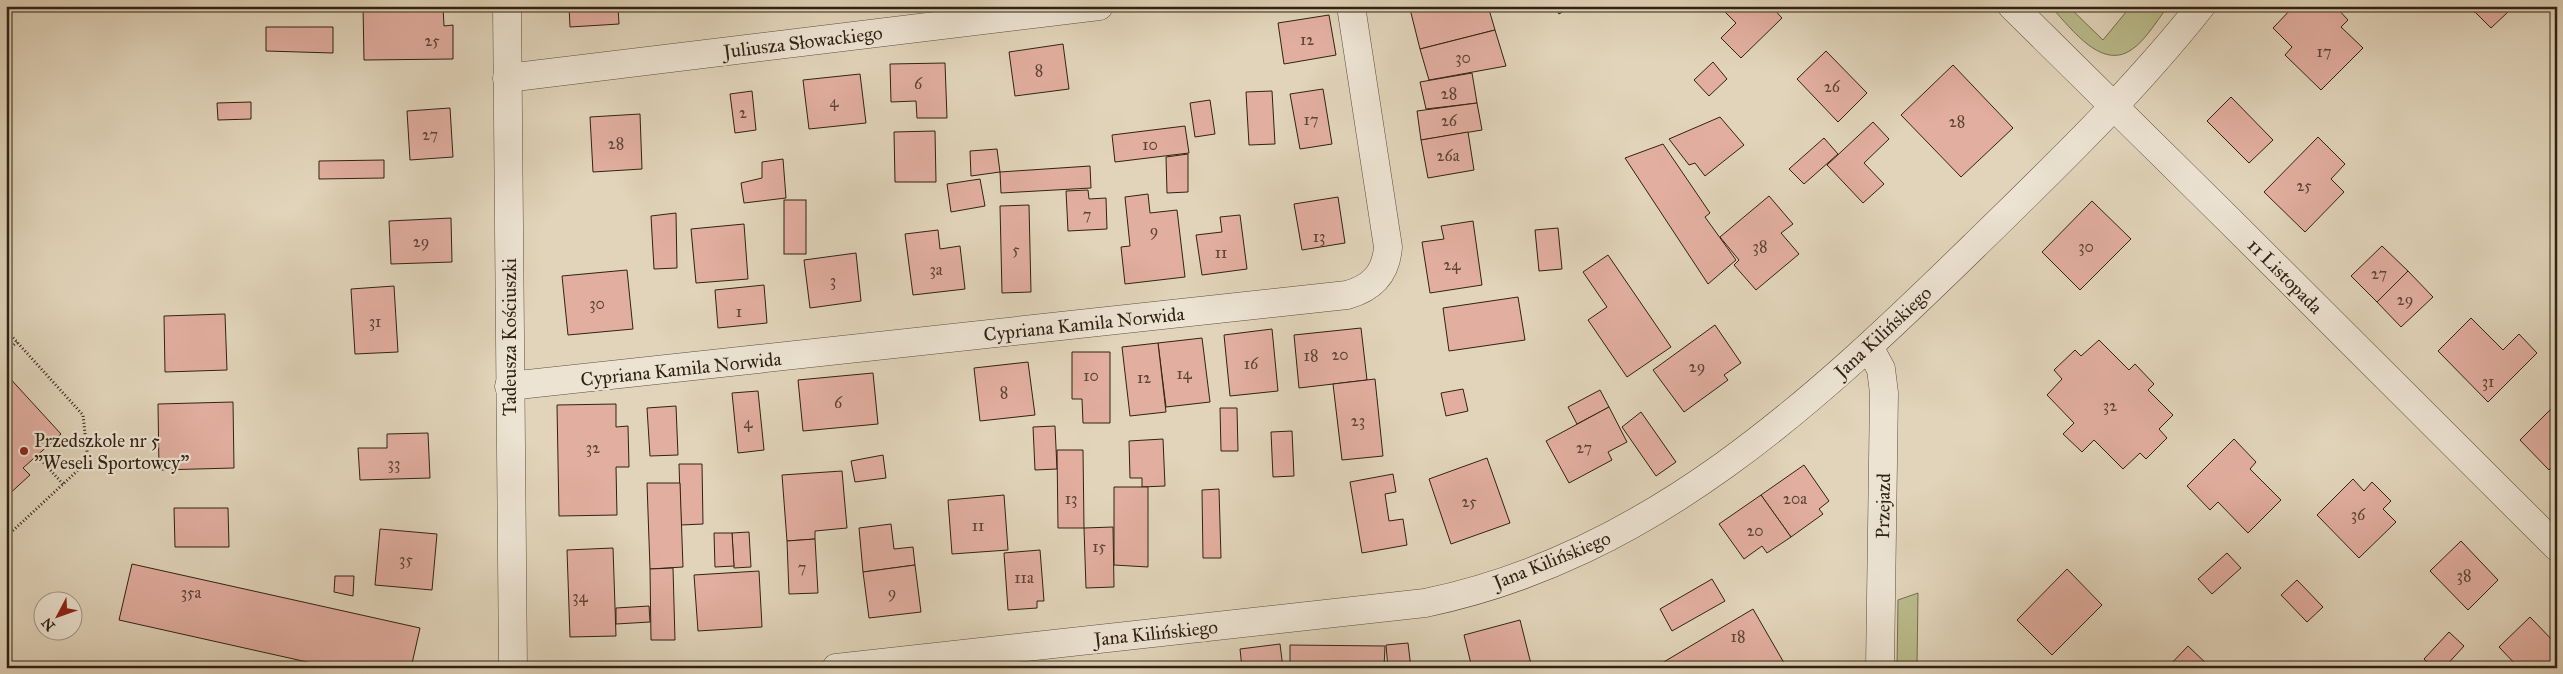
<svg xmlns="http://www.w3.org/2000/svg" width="2563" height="674" font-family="'IM FELL Great Primer',serif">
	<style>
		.green { fill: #babb8b; stroke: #756e4f }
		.building { fill: #e2aea0; stroke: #302213 }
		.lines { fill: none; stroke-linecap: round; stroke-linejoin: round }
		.minor-casing { stroke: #5c4e3d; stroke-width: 29 }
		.tertiary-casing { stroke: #5c4e3d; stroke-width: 29 }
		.path { stroke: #302213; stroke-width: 3; stroke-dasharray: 1 2.5; stroke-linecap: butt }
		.minor { stroke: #ece3d2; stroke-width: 28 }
		.tertiary { stroke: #ece3d2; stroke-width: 28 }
		.poi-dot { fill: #8f2418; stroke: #ece3d2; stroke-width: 2 }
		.labels { text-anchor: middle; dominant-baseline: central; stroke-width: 4.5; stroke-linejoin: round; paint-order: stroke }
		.number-label { font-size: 16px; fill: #5c4536 }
		.street-label { font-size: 19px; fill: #302213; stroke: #ece3d2 }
		.poi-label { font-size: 19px; fill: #302213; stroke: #ece3d2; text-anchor: start }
	</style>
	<rect width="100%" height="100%" fill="#e1d4ba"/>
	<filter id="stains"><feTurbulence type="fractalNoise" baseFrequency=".004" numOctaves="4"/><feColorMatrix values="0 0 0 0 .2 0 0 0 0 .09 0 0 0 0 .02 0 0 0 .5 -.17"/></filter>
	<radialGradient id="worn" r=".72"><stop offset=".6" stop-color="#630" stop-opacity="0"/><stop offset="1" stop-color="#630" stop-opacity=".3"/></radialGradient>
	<g class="green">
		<path d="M2050 6H2068L2103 40 2131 6H2163L2166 9C2156 22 2145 41 2131 50 2100 71 2069 25 2050 6Z"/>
		<polygon points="1918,593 1917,668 1897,668 1898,600"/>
	</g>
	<g class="building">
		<polygon points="363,6 443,6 444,26 453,25 453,59 364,60"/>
		<polygon points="569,6 618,6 619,24 570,27"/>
		<polygon points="1420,6 1488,6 1495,30 1420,49 1410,9"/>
		<polygon points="1554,6 1572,6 1559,14"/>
		<polygon points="1719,6 1771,6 1782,18 1741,58 1721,38 1736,23"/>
		<polygon points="2294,6 2335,6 2348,20 2341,27 2363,48 2321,90 2285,55 2292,47 2273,28"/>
		<polygon points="2468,6 2481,6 2475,13"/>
		<polygon points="2481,6 2504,6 2509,11 2491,28 2475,12"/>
		<polygon points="1329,15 1336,55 1284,64 1278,23"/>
		<polygon points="266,27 333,27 333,53 266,51"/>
		<polygon points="1495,30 1506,66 1429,80 1420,49"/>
		<polygon points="1063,44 1069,89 1015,96 1009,52"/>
		<polygon points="1826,51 1867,93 1838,122 1797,79"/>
		<polygon points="1713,62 1727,79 1709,96 1694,80"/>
		<polygon points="945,63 947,118 917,118 916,101 891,102 890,64"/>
		<polygon points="1953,65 2013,128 1961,177 1901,115"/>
		<polygon points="1472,73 1477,103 1426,109 1420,82"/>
		<polygon points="860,74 866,123 809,129 803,80"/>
		<polygon points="1323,89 1332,144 1300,149 1290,94"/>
		<polygon points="752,91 756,130 735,133 730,94"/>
		<polygon points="1272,91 1275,144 1249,145 1246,92"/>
		<polygon points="2231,97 2273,140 2249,163 2207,121"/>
		<polygon points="1210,100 1215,134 1195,137 1190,103"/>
		<polygon points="251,102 251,119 218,120 217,103"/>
		<polygon points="1477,103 1482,130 1421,140 1417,111"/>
		<polygon points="450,108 453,157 410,160 407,111"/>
		<polygon points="640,114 642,169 593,172 590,117"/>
		<polygon points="1720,117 1744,145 1705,176 1695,163 1689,165 1669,139"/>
		<polygon points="1873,122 1889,139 1864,163 1884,184 1863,203 1827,165"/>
		<polygon points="1185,126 1189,153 1115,162 1112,135"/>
		<polygon points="935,131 936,182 895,182 894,132"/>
		<polygon points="1468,132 1474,170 1428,178 1421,140"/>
		<polygon points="2318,137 2345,164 2331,179 2344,192 2305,232 2264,192"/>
		<polygon points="1824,138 1838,154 1804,184 1789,169"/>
		<polygon points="1663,144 1710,213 1705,217 1736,260 1708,284 1625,158"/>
		<polygon points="997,149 1000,172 971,176 970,151"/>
		<polygon points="1188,154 1188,192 1167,193 1166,157"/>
		<polygon points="783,159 786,198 744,203 741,183 762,178 762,162"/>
		<polygon points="384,160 384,178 319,179 319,161"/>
		<polygon points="1090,166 1091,188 1001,193 1000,172"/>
		<polygon points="980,179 985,206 951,212 947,184"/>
		<polygon points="1088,190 1089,199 1106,198 1107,229 1068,231 1066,191"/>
		<polygon points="1148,194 1150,213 1177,210 1185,277 1125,284 1121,247 1130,246 1125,197"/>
		<polygon points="1769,196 1793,224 1781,233 1799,254 1756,290 1734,265 1739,260 1720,237"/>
		<polygon points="1338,197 1345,243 1302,250 1294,204"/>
		<rect x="784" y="200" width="22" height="54"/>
		<polygon points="2092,201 2131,239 2080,290 2042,252"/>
		<polygon points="1029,205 1031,292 1002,293 1000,206"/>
		<polygon points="676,213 677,268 654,269 651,216"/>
		<polygon points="1240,215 1247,269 1202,275 1196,235 1222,232 1220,217"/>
		<polygon points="451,218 452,262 391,264 389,221"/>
		<polygon points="1473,221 1482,285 1430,293 1422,242 1444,239 1441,226"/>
		<polygon points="744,224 748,279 696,283 691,229"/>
		<polygon points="1558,228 1562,269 1539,271 1535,230"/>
		<polygon points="938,230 940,249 960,246 965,289 913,295 905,234"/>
		<polygon points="2382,246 2408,271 2377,302 2351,276"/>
		<polygon points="856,253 861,301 810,308 804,260"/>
		<polygon points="1608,255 1671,347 1627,377 1588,320 1607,307 1583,272"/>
		<polygon points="627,270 633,329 568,335 562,276"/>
		<polygon points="2408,271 2433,297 2401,327 2377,302"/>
		<polygon points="764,285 767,323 718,328 715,290"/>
		<polygon points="394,286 398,352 355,354 351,289"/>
		<polygon points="1518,297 1525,340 1449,351 1443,308"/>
		<polygon points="225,314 227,370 165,372 164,316"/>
		<polygon points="2471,318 2503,350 2519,334 2537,353 2488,402 2438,351"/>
		<polygon points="1715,325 1741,363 1724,375 1728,380 1684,412 1653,370"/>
		<polygon points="1361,328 1367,380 1299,388 1294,335"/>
		<polygon points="1272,329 1278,391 1230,396 1224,335"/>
		<polygon points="1202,338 1210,402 1166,407 1158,343"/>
		<polygon points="2099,340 2129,370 2135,364 2154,384 2148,390 2173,415 2159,429 2167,438 2146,459 2140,453 2123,469 2094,440 2082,452 2063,434 2074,423 2047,395 2062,379 2054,370 2075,350 2081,356"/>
		<polygon points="1158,343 1166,412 1130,416 1122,347"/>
		<polygon points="1072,352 1110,352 1110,423 1083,423 1082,399 1072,399"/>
		<polygon points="1028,362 1035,415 980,421 974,368"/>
		<polygon points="873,373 878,424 803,431 798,380"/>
		<polygon points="6,374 61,434 23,468 30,475 6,497"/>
		<polygon points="1375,379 1383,456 1342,460 1333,384"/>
		<polygon points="1463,389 1468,411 1446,416 1441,393"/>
		<polygon points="1600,390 1609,407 1577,424 1568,407"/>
		<polygon points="758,391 764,450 738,453 732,393"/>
		<polygon points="233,402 234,468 159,470 158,404"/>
		<polygon points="616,404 616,427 628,426 629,467 616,467 617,515 559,516 557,405"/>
		<polygon points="676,406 678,455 650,456 647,408"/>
		<polygon points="1609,407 1627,442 1608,452 1612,460 1569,483 1546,441"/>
		<polygon points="1220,408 1237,408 1238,451 1221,451"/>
		<polygon points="2552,408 2557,413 2557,462 2549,470 2520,440"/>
		<polygon points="1641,412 1676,462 1656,476 1622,427"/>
		<polygon points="1055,426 1057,469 1035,470 1033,427"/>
		<polygon points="1292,431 1294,476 1273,477 1271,432"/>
		<polygon points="428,433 430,478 360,480 358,448 387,448 387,434"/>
		<polygon points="1163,439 1165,486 1142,487 1142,478 1130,478 1129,441"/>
		<polygon points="2234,439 2256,462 2250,469 2281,500 2248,533 2218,502 2210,510 2187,486"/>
		<polygon points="1057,450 1083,450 1084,528 1058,528"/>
		<polygon points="883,455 886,478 855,482 851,461"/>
		<polygon points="1487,458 1510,523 1451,544 1429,479"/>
		<polygon points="679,464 702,464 703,524 681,525"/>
		<polygon points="1804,465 1829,501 1819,509 1823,514 1791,537 1761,495"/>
		<polygon points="842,471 847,528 815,531 815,539 787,541 782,475"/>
		<polygon points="1393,474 1396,492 1385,494 1389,521 1403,519 1407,545 1362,553 1350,482"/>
		<polygon points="2353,479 2364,491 2372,482 2391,501 2383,509 2396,522 2359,558 2317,515"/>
		<polygon points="647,483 680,483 683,567 650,569"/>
		<polygon points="1114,487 1148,487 1148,567 1114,565"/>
		<polygon points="1219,489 1221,558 1203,558 1202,490"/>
		<polygon points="1004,495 1008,550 952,554 948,500"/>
		<polygon points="1761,495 1791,537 1767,553 1762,546 1744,559 1719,524"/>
		<polygon points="174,508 228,508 229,547 175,547"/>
		<polygon points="891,524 894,549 913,547 915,565 863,572 859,528"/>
		<polygon points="1113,527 1114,587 1086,588 1084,528"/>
		<polygon points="380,529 437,534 432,590 375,585"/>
		<polygon points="749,532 751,567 734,568 732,533"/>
		<polygon points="714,533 732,533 734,566 715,567"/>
		<polygon points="815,539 818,593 789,594 787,541"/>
		<polygon points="2461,541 2498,580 2468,610 2430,571"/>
		<polygon points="613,548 616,636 570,637 567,550"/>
		<polygon points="1040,550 1044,601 1037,601 1037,608 1008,610 1004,553"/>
		<polygon points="2227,553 2241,568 2212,594 2198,579"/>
		<polygon points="132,564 420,628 411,668 334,668 119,620"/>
		<polygon points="915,565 921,612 869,618 863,572"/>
		<polygon points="673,568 675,640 651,640 650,569"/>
		<polygon points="2067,569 2102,605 2052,655 2017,620"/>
		<polygon points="759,571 762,627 698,631 694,575"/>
		<polygon points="335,576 354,576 353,596 334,592"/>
		<polygon points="1712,579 1725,601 1672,631 1660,609"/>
		<polygon points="2297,580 2323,607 2307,622 2281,595"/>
		<polygon points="649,606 650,622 616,624 616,608"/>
		<polygon points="1753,609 1787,668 1665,668 1662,663"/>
		<polygon points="2530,617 2557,645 2557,658 2547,668 2519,668 2499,647"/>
		<polygon points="1520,620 1532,668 1472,668 1464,635"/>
		<polygon points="2449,632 2464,646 2444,668 2433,668 2424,659"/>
		<polygon points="1408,643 1411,668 1388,668 1386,645"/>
		<polygon points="1280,644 1283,668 1242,668 1240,649"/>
		<polygon points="1290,645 1385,646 1384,668 1290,668"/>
		<polygon points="2188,646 2211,668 2167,668"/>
	</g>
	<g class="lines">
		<g class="minor-casing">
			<g id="minor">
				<polyline points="507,78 1099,6"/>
				<polyline points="1869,347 1881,369 1884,393 1880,668"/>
				<path d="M509 386 1347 295C1372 288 1386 274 1388 247L1351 6"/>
				<path d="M836 668 1425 603C1651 556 1815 401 1974 246 2053 169 2132 93 2201 6"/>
			</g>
		</g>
		<g class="tertiary-casing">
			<g id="tertiary">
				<polyline points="507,6 513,668"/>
				<polyline points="2012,6 2230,221 2557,547"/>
			</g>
		</g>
		<g class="path">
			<polyline points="6,330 83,415 88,461 6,537"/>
			<polyline points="6,352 17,342"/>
			<polyline points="41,460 63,484"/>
		</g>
		<use href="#minor" class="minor"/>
		<use href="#tertiary" class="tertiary"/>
	</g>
	<circle class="poi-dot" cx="24" cy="451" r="5"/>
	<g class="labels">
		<g class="number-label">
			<text x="1307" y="39">12</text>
			<text x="432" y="40">25</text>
			<text x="2324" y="51">17</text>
			<text x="1463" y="57">30</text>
			<text x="1039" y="70">8</text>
			<text x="918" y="83">6</text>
			<text x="1832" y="86">26</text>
			<text x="1449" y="93">28</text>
			<text x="834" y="101">4</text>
			<text x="743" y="112">2</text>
			<text x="1311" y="119">17</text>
			<text x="1449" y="120">26</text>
			<text x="1957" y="121">28</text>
			<text x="430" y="134">27</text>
			<text x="616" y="143">28</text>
			<text x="1150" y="144">10</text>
			<text x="1448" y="155">26a</text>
			<text x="2304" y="185">25</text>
			<text x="1087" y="214">7</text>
			<text x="1154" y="230">9</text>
			<text x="1319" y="236">13</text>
			<text x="421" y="241">29</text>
			<text x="1760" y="246">38</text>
			<text x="2086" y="246">30</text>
			<text x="1016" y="249">5</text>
			<text x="1221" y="252">11</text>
			<text x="1452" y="264">24</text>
			<text x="936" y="269">3a</text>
			<text x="2379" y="273">27</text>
			<text x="833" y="280">3</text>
			<text x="2405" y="299">29</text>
			<text x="597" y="303">30</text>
			<text x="739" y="311">1</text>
			<text x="375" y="321">31</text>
			<text x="1340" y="354">20</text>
			<text x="1311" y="355">18</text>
			<text x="1251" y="363">16</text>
			<text x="1697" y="366">29</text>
			<text x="1184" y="373">14</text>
			<text x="1091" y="375">10</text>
			<text x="1144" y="377">12</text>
			<text x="2488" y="381">31</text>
			<text x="1004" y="392">8</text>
			<text x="838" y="402">6</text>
			<text x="2110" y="405">32</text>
			<text x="1358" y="420">23</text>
			<text x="748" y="422">4</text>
			<text x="593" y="447">32</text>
			<text x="1584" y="447">27</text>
			<text x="394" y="463">33</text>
			<text x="1071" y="498">13</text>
			<text x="1795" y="498">20a</text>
			<text x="1469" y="501">25</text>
			<text x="2358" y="514">36</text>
			<text x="978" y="525">11</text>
			<text x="1755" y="530">20</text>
			<text x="1099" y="546">15</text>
			<text x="406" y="559">35</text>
			<text x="802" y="567">7</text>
			<text x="2464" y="575">38</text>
			<text x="1024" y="577">11a</text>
			<text x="191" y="592">35a</text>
			<text x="892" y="592">9</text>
			<text x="580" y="596">34</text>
			<text x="1738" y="636">18</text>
		</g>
		<g class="street-label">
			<text transform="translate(803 42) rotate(-7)">Juliusza Słowackiego</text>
			<text transform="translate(2285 276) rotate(45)">11 Listopada</text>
			<text transform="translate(1084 324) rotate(-6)">Cypriana Kamila Norwida</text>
			<text transform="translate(1883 332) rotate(-43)">Jana Kilińskiego</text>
			<text transform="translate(509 337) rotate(-90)">Tadeusza Kościuszki</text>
			<text transform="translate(681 369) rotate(-6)">Cypriana Kamila Norwida</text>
			<text transform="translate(1883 506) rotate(-89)">Przejazd</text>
			<text transform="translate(1552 560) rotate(-22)">Jana Kilińskiego</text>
			<text transform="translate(1156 633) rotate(-6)">Jana Kilińskiego</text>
		</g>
		<g class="poi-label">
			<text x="34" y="440">Przedszkole nr 5<tspan x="34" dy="22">"Weseli Sportowcy"</tspan></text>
		</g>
	</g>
	<rect width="2563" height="674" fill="none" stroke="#e1d4ba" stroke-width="25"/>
	<rect x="8" y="8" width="2548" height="659" fill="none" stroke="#302213" stroke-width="2.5"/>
	<rect x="12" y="12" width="2538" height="649" fill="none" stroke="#302213"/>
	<g transform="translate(58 616) rotate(229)"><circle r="24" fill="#ece3d2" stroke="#a19686"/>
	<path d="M0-4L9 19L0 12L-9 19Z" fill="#8f2418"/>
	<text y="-8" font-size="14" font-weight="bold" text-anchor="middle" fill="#302213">N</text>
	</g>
	<rect width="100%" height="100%" filter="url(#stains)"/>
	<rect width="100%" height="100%" fill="url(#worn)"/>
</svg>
